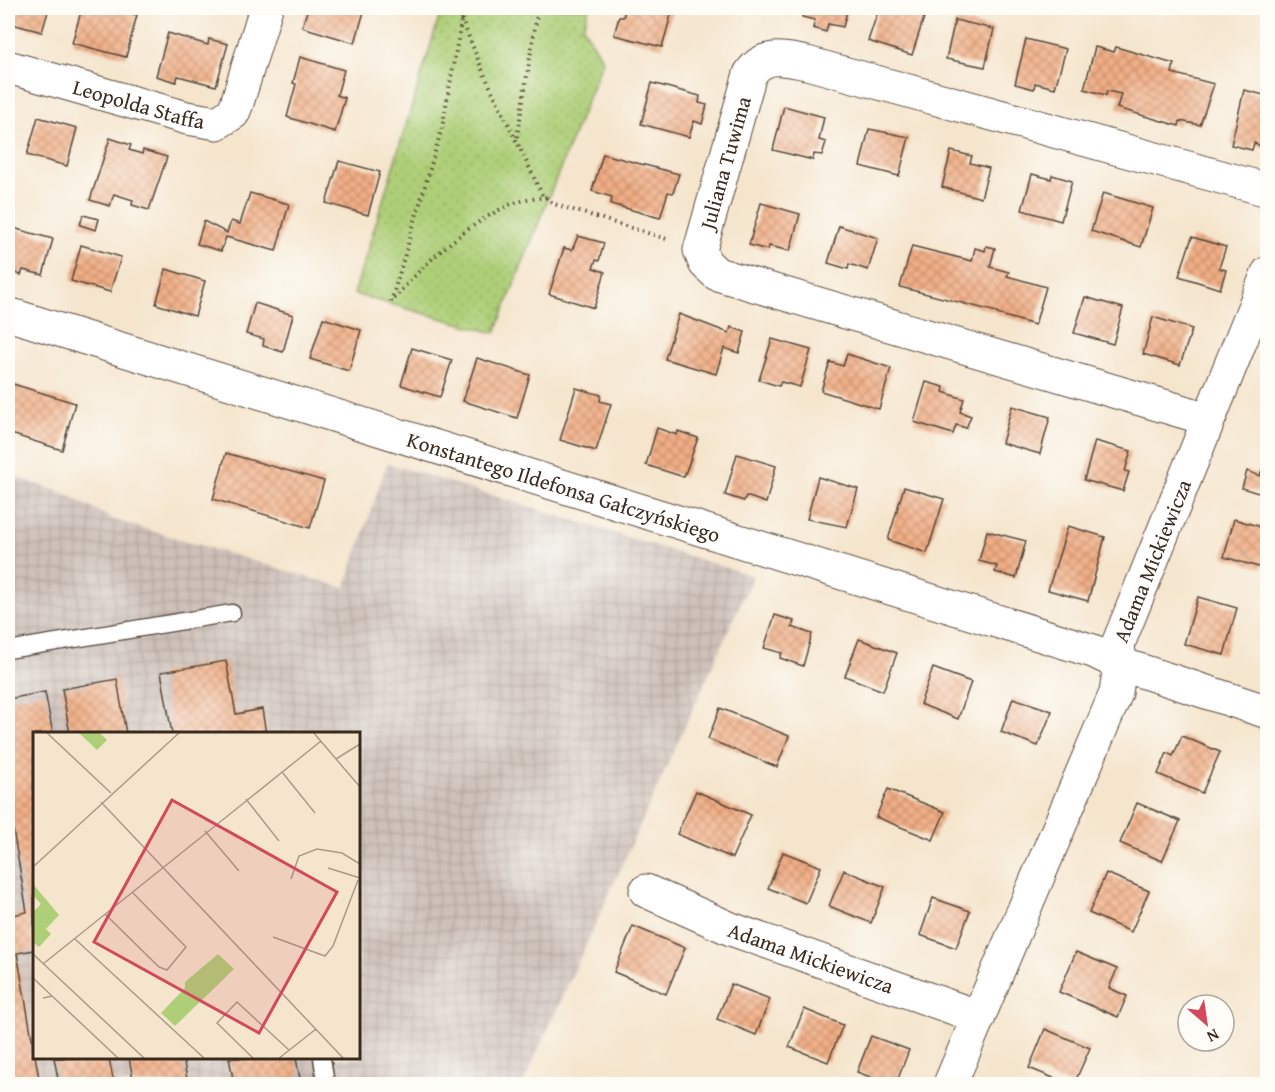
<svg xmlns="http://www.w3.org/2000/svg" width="1275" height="1092" font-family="'Gentium Book Plus',serif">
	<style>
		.industrial { fill: url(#industrial-grid); fill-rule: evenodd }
		.grass { fill: url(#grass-dots); stroke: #747c4b; stroke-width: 1.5 }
		.building { fill: url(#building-cross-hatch) }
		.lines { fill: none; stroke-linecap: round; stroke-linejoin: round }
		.service-casing { stroke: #574638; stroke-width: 19 }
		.minor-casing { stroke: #574638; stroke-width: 35 }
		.path { stroke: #574638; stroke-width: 4; stroke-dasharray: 1.5 4.5; stroke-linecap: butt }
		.service { stroke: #fff; stroke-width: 16 }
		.minor { stroke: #fff; stroke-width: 33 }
		.labels { text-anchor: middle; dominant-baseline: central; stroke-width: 6; stroke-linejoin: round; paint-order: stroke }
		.street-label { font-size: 21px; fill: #3b2a1e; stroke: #fdfcf7 }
		.inset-road { fill: none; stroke: #ab9a87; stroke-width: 1.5 }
		.view { fill: #d1495b; fill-opacity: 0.15; stroke: #d1495b; stroke-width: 3 }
		.inset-edge { fill: none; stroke: #3b2a1e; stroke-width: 3 }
	</style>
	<defs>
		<pattern id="industrial-grid" width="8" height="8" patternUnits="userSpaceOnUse" patternTransform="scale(1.5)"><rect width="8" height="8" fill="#cec1ba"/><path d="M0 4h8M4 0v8" fill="none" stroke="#b2a69f"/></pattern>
		<pattern id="grass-dots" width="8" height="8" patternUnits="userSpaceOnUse" patternTransform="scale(1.5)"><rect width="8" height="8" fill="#aecf78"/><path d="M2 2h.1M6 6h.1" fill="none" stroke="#97b267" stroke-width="1.8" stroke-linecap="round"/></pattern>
		<pattern id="building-cross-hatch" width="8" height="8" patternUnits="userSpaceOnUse" patternTransform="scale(1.5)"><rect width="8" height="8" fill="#f2af86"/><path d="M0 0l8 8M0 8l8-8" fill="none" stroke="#c58f6d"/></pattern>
	</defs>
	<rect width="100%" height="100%" fill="#fdfcf7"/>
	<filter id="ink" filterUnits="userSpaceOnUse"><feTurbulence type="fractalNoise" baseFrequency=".0167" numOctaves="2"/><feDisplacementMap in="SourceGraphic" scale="12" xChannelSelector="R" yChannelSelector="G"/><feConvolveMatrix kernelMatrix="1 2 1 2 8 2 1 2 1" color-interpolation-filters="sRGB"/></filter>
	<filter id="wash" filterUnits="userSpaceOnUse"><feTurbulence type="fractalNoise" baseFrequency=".008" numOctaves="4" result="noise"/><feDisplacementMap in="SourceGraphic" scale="24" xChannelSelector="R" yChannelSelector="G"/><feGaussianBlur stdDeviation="1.35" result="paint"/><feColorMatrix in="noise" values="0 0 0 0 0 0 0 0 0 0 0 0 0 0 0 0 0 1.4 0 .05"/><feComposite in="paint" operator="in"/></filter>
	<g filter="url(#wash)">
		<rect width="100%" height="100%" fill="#f5e5cd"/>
		<path class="industrial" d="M387 463 753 576 523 1084H8V475L64 493 114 520 345 588ZM34 734H358V1058H34Z"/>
		<polygon class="grass" points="442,8 589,8 583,27 603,60 495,333 354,294"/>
		<g id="blocks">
			<g class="building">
				<polygon points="8,8 49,8 42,32 8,23"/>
				<polygon points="82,8 108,8 137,15 126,57 72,43"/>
				<polygon points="308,8 365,8 355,43 302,27"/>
				<polygon points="626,8 673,8 662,47 614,35 619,17 623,17"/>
				<polygon points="805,8 848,8 843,27 828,24 826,32 813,28 815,20 802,17"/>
				<polygon points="879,8 927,8 912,55 868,41"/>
				<polygon points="955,20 994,29 985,67 946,59"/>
				<polygon points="168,33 208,45 209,39 228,44 216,86 178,76 176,82 156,76"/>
				<polygon points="1026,39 1066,49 1055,88 1035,83 1034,89 1015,84"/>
				<polygon points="1095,47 1114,52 1116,47 1157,59 1174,64 1172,73 1214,84 1200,125 1180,121 1179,126 1117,108 1121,94 1107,91 1106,95 1084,89"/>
				<polygon points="300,57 344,70 337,95 345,98 335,132 287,117 296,84 293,83"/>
				<polygon points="652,83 700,96 699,103 707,105 702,124 694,121 689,137 641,124"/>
				<polygon points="1244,90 1268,96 1268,149 1254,143 1252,150 1231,145"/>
				<polygon points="784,106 824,117 819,140 826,142 822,155 814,154 813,160 773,150"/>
				<polygon points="38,117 77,128 67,166 27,155"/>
				<polygon points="869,129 909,137 899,176 860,166"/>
				<polygon points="110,138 131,145 129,150 142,154 143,150 167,157 149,210 132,205 133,200 114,194 110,206 90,200"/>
				<polygon points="951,151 972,156 970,163 989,168 981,198 942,187"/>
				<polygon points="603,154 679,174 673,193 668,192 660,218 611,204 612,197 592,191"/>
				<polygon points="339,161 380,172 368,215 326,203"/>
				<polygon points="1032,174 1051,179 1052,175 1072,181 1061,221 1022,210"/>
				<polygon points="250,193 289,204 276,251 226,237 221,251 197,244 204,221 227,233 231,221 240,224"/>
				<polygon points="1103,193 1153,208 1141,247 1091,231"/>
				<polygon points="761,203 800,214 790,251 769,246 768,250 749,245"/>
				<polygon points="83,215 99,219 96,230 80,225"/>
				<polygon points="839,226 878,238 868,270 849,264 848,269 828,263"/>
				<polygon points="13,228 53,239 43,275 23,270 21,275 8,271 8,248"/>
				<polygon points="578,236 604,243 599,261 596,260 593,268 605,272 594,308 549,294 564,248 572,250"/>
				<polygon points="1192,237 1226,247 1219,268 1226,270 1220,289 1179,276"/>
				<polygon points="81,245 121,257 110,292 71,281"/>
				<polygon points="912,246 972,261 975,248 985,251 986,246 995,248 990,267 1009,272 1007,276 1046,287 1035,325 997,314 997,312 900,287"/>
				<polygon points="166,269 205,281 195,316 156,304"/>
				<polygon points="1085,297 1123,308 1113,344 1074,333"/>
				<polygon points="255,303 293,315 283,352 263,346 264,339 246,334"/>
				<polygon points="679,314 729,333 731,327 745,332 739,353 724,348 716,374 665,359"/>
				<polygon points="1153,317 1192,329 1180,365 1143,354"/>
				<polygon points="323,318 361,330 349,371 310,359"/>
				<polygon points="772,339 811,350 800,387 781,382 779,386 759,380"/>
				<polygon points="412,348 452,360 440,397 401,385"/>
				<polygon points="847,354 891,368 879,409 821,391 830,362 843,366"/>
				<polygon points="477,358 530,375 517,418 463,401"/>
				<polygon points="926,382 944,387 943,392 964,399 960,412 971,416 966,428 956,425 953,434 914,422"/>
				<polygon points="13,384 75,403 62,450 8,433 8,401"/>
				<polygon points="576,388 601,395 600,401 611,404 596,451 560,440"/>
				<polygon points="1012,406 1050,417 1040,454 1002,443"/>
				<polygon points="657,428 677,435 678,431 698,438 684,477 646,465"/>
				<polygon points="1095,441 1131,451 1125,471 1129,472 1123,491 1084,480"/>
				<polygon points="226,453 324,481 310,528 213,499"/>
				<polygon points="1267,453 1268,496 1242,488 1247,471 1260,476"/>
				<polygon points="737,454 776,466 766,503 746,496 744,501 725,495"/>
				<polygon points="818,477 858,489 847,527 807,519"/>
				<polygon points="904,487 944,499 927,553 888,540"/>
				<polygon points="1234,519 1268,529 1268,546 1262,568 1224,557"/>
				<polygon points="1068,526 1105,537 1088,601 1048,590"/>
				<polygon points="987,531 1026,541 1016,578 995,572 997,566 979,561"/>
				<polygon points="1198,597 1237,608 1224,655 1184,644"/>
				<polygon points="775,615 794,621 792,627 812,634 803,666 780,658 782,653 764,648"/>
				<polygon points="859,639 897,653 883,691 845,676"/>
				<polygon points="226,661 236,714 262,709 266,734 172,734 161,672"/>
				<polygon points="933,668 971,682 958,719 920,704"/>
				<polygon points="117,679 126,734 70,734 62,689"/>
				<polygon points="45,692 53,734 34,734 34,950 17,953 40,1084 8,1084 8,916 27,912 8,800 8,699"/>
				<polygon points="1013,698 1052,711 1038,746 1001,732"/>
				<polygon points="720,708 789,736 777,767 708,739"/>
				<polygon points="1182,736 1220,752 1202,793 1158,774 1167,753 1173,756"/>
				<polygon points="888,789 945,812 933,840 876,817"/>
				<polygon points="696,791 751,815 732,858 677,834"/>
				<polygon points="1137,803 1180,821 1162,861 1120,843"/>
				<polygon points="783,852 821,867 806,903 768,888"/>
				<polygon points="844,870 885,887 871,923 829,906"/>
				<polygon points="1106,873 1149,891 1131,932 1089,913"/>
				<polygon points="933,898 970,911 956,948 920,935"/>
				<polygon points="633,926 685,948 666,994 614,972"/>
				<polygon points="1076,952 1117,969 1109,988 1127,996 1118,1017 1059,992"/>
				<polygon points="731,984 770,999 756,1035 717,1019"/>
				<polygon points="804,1009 843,1025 828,1062 789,1047"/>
				<polygon points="1045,1029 1090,1048 1074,1084 1068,1084 1029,1068"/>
				<polygon points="871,1036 909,1050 896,1084 889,1084 857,1072"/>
				<polygon points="54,1058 109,1058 114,1084 59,1084"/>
				<polygon points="129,1058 183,1058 188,1084 134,1084"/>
				<polygon points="229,1058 296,1058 301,1084 234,1084"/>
			</g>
		</g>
	</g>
	<g filter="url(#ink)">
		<use href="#blocks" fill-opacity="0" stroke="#574638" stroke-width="1.5"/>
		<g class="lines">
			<g class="service-casing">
				<g id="service">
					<polyline points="8,650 232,613"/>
					<polyline points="322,1058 326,1084"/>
				</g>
			</g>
			<g class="minor-casing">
				<g id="minor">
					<path id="s1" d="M8 67 187 118 217 123 233 113 237 103 266 8"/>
					<path id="s2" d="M8 314 1093 651 1120 664 1268 712"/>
					<path id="s3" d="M1208 419 717 274 705 263 700 250 750 74C764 52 785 59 807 63L1268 190"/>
					<path id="s4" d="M646 891 731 929 979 1017"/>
					<path id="s5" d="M950 1084 1116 693 1120 664 1118 644 1268 273"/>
				</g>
			</g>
			<g class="path">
				<polyline points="457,8 484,74 542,194 554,204 670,240"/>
				<polyline points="517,137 538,8"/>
				<path d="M394 299C425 262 465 226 509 205 520 200 534 199 546 197"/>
				<polyline points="391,302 442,128 462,17"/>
			</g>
			<use href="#service" class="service"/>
			<use href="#minor" class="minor"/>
		</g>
	</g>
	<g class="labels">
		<g class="street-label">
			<text stroke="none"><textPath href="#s1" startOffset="136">Leopolda Staffa</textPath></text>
			<text stroke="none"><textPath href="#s3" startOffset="633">Juliana Tuwima</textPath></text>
			<text stroke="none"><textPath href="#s2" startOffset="582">Konstantego Ildefonsa Gałczyńskiego</textPath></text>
			<text stroke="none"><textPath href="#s5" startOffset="564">Adama Mickiewicza</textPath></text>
			<text stroke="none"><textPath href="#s4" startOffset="178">Adama Mickiewicza</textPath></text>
		</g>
	</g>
	<g transform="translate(33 732)">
		<rect width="327" height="327" fill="#f5e5cd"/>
		<path d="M45 0H66L74 8 64 18ZM0 152 26 183 13 197 18 202 6 215 0 210V180L8 172 0 163ZM185 222 201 237 142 294 128 281 152 256V250Z" fill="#aecf78"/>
		<path class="inset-road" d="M13 0 78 61M280 0 327 55M303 27 327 12M249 40 282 81M213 67 246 109M68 70 311 327M172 99 206 139M0 135 147 0M295 136 327 146M258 147 266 124 284 117 309 121 327 132M72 182 126 235 134 238 153 215 99 160M240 205 292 224 300 214 325 148M42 207 172 327M0 222 112 327M10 232 288 9M0 246 19 264M10 266 19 264 86 327M221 327 184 291 204 270 256 318M245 327 283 297"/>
		<path class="view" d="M139 68 304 160 226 301 61 210Z"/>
		<rect width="327" height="327" class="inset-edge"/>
	</g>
	<rect width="1275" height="1092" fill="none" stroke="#fdfcf7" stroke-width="30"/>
	<g transform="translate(1206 1023) rotate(151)"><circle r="28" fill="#fdfcf7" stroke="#afa8a0" stroke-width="1.5"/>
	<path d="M0-4.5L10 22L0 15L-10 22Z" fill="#d1495b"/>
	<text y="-9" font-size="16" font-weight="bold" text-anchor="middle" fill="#3b2a1e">N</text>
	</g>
</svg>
